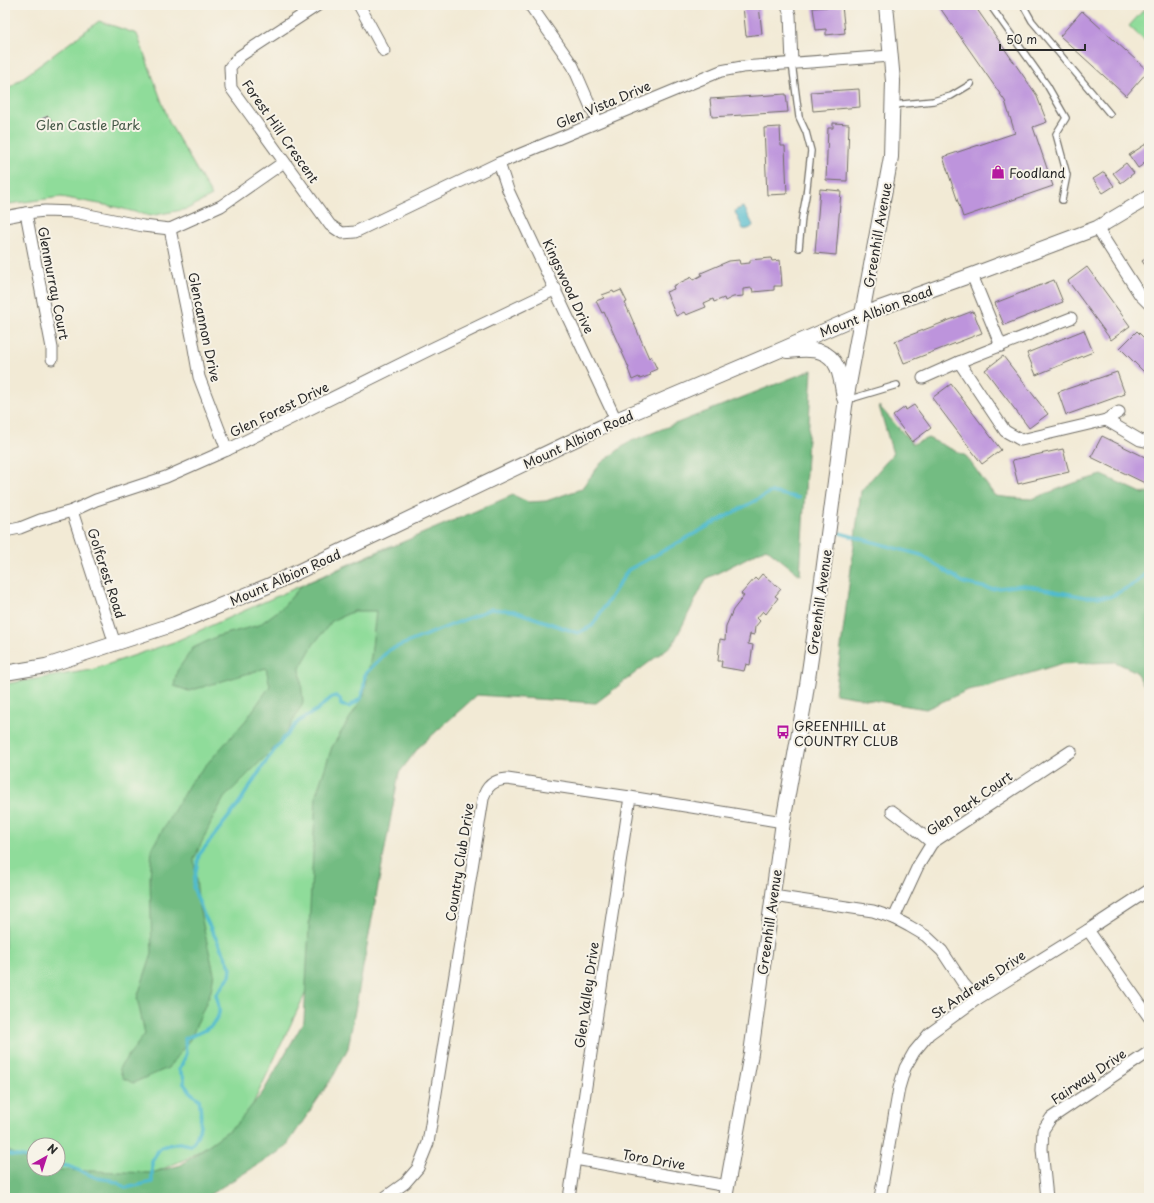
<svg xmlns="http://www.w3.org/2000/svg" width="1154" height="1203" font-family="'Playpen Sans',sans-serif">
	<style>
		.green { fill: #8fdc9a; stroke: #5d8462; fill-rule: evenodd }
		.forest { fill: #73bc82; stroke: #4f7456 }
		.water { fill: #51bbce; stroke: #3e737c }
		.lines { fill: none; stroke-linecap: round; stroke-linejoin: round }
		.stream { stroke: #51bbce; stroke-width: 3.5 }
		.building { fill: #bd94dc }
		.service-casing { stroke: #716e66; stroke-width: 8 }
		.minor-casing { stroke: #716e66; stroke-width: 13 }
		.tertiary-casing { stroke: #716e66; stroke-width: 16 }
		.service { stroke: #fff; stroke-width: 5.5 }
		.minor { stroke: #fff; stroke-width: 11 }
		.tertiary { stroke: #fff; stroke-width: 14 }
		.labels { text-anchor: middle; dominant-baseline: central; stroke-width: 4; stroke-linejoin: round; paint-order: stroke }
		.street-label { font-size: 13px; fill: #2b2b2b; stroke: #f7f3e8 }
		.park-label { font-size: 13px; fill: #445747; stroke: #f7f3e8 }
		.poi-label { font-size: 13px; fill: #2b2b2b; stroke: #f7f3e8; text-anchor: start }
	</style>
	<rect width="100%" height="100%" fill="#f7f3e8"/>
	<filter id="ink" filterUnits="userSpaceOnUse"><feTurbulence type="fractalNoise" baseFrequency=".025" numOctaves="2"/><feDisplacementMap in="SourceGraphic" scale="8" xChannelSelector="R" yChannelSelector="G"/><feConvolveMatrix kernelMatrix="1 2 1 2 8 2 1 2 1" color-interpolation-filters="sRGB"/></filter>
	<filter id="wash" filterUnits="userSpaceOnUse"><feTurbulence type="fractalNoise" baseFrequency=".012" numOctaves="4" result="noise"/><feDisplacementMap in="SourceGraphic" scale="16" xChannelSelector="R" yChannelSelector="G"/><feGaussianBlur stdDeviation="0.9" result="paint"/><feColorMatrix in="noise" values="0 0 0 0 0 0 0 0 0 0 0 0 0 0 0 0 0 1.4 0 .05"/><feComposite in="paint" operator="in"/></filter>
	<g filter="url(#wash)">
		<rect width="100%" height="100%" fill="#f2ead5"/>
		<g class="green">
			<polygon points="1148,5 1149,5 1149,45 1129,26"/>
			<polygon points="99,21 137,34 170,124 212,196 187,209 150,216 116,207 61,197 9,204 5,193 5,91"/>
			<path d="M392 545 373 717 325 857 306 992 244 1123 188 1158 98 1197 5 1198V684L91 670 174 642ZM34 1145H58V1169H34Z"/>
		</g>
		<g class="forest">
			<polygon points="812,370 800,575 766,548 706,579 673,644 596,703 477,695 419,747 399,773 348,1048 334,1075 285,1148 204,1198 5,1198 5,1149 34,1165 34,1169 151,1173 181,1165 236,1125 263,1092 304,1021 316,795 332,747 364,695 371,656 376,611 354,611 332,621 313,645 300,668 303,703 284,738 224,798 212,820 194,859 199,907 214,973 211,991 191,1038 168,1068 133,1083 123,1078 119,1068 145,1034 137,998 152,953 150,878 152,848 190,783 246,720 270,686 266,668 189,691 174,686 177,671 193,648 218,636 259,625 283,607 302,585 513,495 528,502 546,501 581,489 601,463 629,442"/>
			<polygon points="879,406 913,444 928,438 966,456 995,496 1013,498 1032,499 1077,482 1102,475 1144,494 1149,492 1149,693 1135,671 1115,662 1060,664 988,686 968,690 926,709 835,694 861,491 893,454"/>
		</g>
		<path class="water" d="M743 207 745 209 753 225C752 228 747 230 743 229L735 212 736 210Z"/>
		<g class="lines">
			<g class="stream">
				<polyline points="840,533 921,555 964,583 991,589 1023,585 1085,597 1110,597 1136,583 1149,570"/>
				<polyline points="5,1154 34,1159"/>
				<path d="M58 1165 68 1166 97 1178 110 1180 118 1183 126 1188 152 1182V1161L158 1151 162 1147 168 1145 179 1143 191 1145C202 1134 202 1114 199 1099L191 1093 184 1084V1078L179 1070 186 1056 185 1038C198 1034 216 1028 219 1013 220 1008 217 1000 216 994L230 976 231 968 204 915 193 887 199 855 237 806 267 760 283 739 299 721 317 710 332 697 336 696 340 699 341 705 349 707 361 698 364 686 365 674 389 650 491 609 514 611 578 633 592 626 628 570 771 492 799 498"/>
			</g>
		</g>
		<g id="blocks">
			<g class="building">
				<polygon points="759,5 762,34 746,36 743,6"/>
				<polygon points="938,5 974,5 1036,94 1047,122 1033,127 1053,186 963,217 943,157 1015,133 1005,101"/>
				<polygon points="842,6 845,33 826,35 826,29 816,30 813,8"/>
				<polygon points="1082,11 1148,71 1126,96 1060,36"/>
				<polygon points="859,89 860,107 813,111 811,92"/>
				<polygon points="786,94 788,112 712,117 710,99"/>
				<polygon points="48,116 52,121 46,125 42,119"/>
				<polygon points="833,123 849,124 847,181 826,180 828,128 833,128"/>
				<polygon points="780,127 781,146 785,146 787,194 767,195 764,128"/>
				<polygon points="1149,142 1149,162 1148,160 1143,163 1144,164 1138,168 1129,155"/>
				<polygon points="1126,163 1134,173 1121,183 1113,173"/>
				<polygon points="1104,172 1114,186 1103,193 1093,179"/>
				<polygon points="820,189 841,191 836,255 815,253"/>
				<polygon points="1149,252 1149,271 1142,261 1148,257 1146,254"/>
				<polygon points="771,258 772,261 780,260 782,286 774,286 774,290 753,292 752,288 743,289 743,296 733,297 725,301 724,298 714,302 713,299 704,303 706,307 686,315 684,312 676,316 666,292 674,289 673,286 692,277 693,280 702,275 701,273 729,261 739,260 740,264 750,263 750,260"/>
				<polygon points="1087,267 1130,326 1111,340 1068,281"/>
				<polygon points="1054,280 1063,302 1004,325 995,303"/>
				<polygon points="621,290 627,302 625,303 649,358 651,356 657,369 650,372 651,375 640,379 639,377 632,380 628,369 629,368 604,312 602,313 596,301 604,298 602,295 613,291 614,293"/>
				<polygon points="973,311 982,333 904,363 895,341"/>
				<polygon points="1084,330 1093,352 1036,375 1027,353"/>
				<polygon points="1137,331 1149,343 1149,377 1120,348"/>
				<polygon points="1003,356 1048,414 1029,428 985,370"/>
				<polygon points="1117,372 1125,394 1066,415 1058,392"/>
				<polygon points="951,384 1001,450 982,464 932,398"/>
				<polygon points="914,405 931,428 912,442 893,416 905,407 906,410"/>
				<polygon points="1102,436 1149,459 1149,485 1091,457"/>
				<polygon points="1063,449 1069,472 1018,484 1012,460"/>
				<polygon points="762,574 781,589 775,596 778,598 766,614 763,611 757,618 760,621 755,627 754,635 750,634 748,644 753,645 750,665 746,664 744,671 721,667 722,661 718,661 720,639 725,640 726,626 733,610 744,596 741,594 755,578 757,580"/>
			</g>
		</g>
	</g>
	<g filter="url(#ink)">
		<use href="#blocks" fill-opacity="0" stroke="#716e66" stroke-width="1"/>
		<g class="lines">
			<g class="service-casing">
				<g id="service">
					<polyline points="990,5 1047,85 1066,118 1056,134 1067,175 1062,200"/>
					<polyline points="1023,5 1032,21 1110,114"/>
					<polyline points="792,63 799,117 806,132 811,151 806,196 802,217 799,248"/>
					<polyline points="893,105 933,101 951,96 971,84"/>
					<polyline points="847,400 897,385"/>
				</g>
			</g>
			<g class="minor-casing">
				<g id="minor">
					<polyline points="318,5 240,56 230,67 231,88 330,225 342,233 355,232 499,163 721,71 742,67 891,56"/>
					<polyline points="359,5 384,51"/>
					<polyline points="530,5 573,66 597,121"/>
					<polyline points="787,5 790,15 792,63"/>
					<polyline points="499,163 508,190 616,420"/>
					<polyline points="26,213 52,348 52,359"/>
					<polyline points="5,217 26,213 45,211 74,212 143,226 170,229 221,206 284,162"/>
					<polyline points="1097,228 1140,295 1149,304"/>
					<polyline points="170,229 192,337 199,377 227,450"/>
					<polyline points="972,275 1001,346"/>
					<polyline points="959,362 1005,431 1021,440 1106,420 1119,412"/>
					<polyline points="923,378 959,362 1071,318"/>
					<polyline points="1106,420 1140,440 1149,442"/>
					<polyline points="72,511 115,644"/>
					<polyline points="5,531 20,528 40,520 72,511 96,500 166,477 227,450 431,349 556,289"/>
					<polyline points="892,811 912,826 932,843"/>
					<polyline points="773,896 873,911 894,918 909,926 926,936 942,951 963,983 977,999"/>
					<polyline points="894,918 918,866 932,843 1071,751"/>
					<polyline points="1088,930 1149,1017"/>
					<polyline points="575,1159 727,1186"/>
					<path d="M384 1198 405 1183 418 1168 428 1143 483 799C486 786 494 780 507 779L630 797 783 822"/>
					<polyline points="569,1198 630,797"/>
					<polyline points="880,1198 899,1088 905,1068 914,1052 929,1034 977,999 1088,930 1149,890"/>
					<polyline points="1047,1198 1042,1149 1043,1130 1051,1118 1149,1052"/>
				</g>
			</g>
			<g class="tertiary-casing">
				<g id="tertiary">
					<path d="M787 351C797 350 811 348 821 352 840 358 841 381 844 398"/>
					<polyline points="5,673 46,666 175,624 268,586 616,420 778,351 863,314 972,275 1097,228 1149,197"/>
					<polyline points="725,1198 751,1053 783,822 805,699 818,610 845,406 891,157 893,81 886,5"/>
				</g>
			</g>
			<use href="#service" class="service"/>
			<use href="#minor" class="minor"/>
			<use href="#tertiary" class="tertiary"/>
		</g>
	</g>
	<defs>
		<g id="shop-bare" transform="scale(1.08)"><path d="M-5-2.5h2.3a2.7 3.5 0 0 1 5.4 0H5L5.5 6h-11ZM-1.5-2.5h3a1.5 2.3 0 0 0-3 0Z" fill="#b5179e" stroke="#f7f3e8" stroke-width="2.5" paint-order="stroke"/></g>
		<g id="bus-bare" transform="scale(1.08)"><path d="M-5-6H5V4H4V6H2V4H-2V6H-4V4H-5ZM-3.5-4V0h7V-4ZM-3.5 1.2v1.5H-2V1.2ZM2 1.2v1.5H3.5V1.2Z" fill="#b5179e" stroke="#f7f3e8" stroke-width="2.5" paint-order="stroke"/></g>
	</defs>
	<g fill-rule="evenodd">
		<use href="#shop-bare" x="998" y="172"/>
		<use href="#bus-bare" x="783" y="732"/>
	</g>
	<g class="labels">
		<g class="street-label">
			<text transform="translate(603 104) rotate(-23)">Glen Vista Drive</text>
			<text transform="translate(281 131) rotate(55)">Forest Hill Crescent</text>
			<text transform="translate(877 235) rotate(-80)">Greenhill Avenue</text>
			<text transform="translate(54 283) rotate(79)">Glenmurray Court</text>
			<text transform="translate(569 286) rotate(65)">Kingswood Drive</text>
			<text transform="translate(876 311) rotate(-21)">Mount Albion Road</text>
			<text transform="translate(205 327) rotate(78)">Glencannon Drive</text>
			<text transform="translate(279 409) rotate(-26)">Glen Forest Drive</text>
			<text transform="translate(578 439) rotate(-25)">Mount Albion Road</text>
			<text transform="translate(107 573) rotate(72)">Golfcrest Road</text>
			<text transform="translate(285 577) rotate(-24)">Mount Albion Road</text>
			<text transform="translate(819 602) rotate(-82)">Greenhill Avenue</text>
			<text transform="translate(969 803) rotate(-35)">Glen Park Court</text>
			<text transform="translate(459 862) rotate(-81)">Country Club Drive</text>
			<text transform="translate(769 922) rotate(-82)">Greenhill Avenue</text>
			<text transform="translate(978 984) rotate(-34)">St Andrews Drive</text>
			<text transform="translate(586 995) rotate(-82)">Glen Valley Drive</text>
			<text transform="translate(1088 1076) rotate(-34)">Fairway Drive</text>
			<text transform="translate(654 1159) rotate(10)">Toro Drive</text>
		</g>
		<g class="park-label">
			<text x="88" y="124">Glen Castle Park</text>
		</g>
		<g class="poi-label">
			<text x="1009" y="172">Foodland</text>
			<text x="794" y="725">GREENHILL at<tspan x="794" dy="15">COUNTRY CLUB</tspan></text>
		</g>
	</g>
	<rect width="1154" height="1203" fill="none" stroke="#f7f3e8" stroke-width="20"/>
	<g transform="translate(46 1157) rotate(39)"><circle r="19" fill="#f7f3e8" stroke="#a5a39c"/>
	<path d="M0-3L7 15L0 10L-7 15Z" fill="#b5179e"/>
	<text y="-6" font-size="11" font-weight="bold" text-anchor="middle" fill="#2b2b2b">N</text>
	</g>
	<path d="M1000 44v6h85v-6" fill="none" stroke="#2b2b2b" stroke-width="2"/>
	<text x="1006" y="44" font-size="12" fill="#2b2b2b" stroke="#f7f3e8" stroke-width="3" paint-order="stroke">50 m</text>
</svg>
